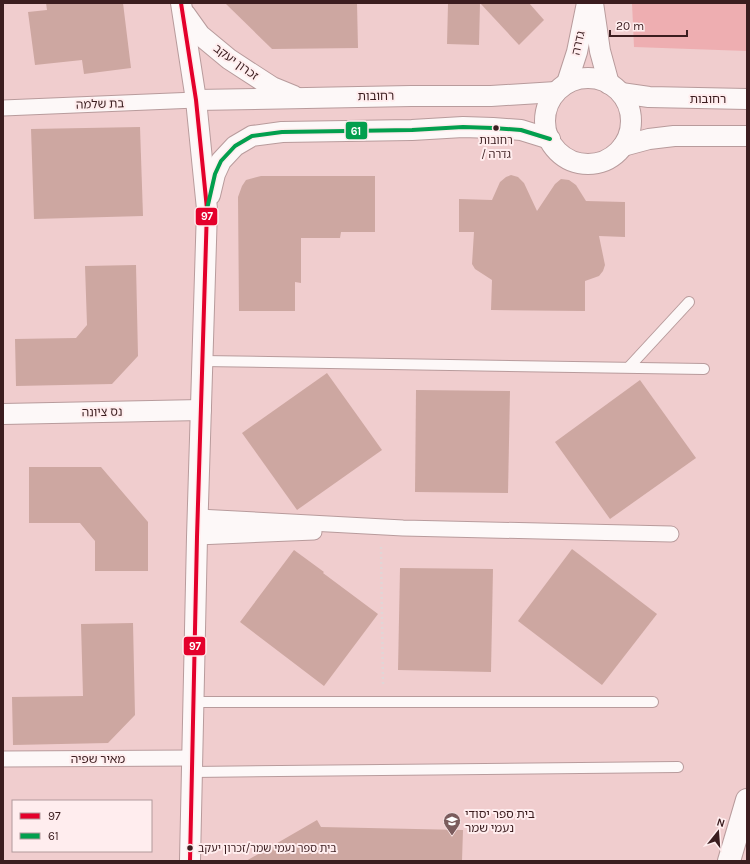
<svg xmlns="http://www.w3.org/2000/svg" width="750" height="864" font-family="Karla,'Noto Sans Hebrew',sans-serif">
	<style>
		.green { fill: #eeaeb1 }
		.building { fill: #cda7a1 }
		.lines { fill: none; stroke-linecap: round; stroke-linejoin: round }
		.service-casing { stroke: #b89b9c; stroke-width: 12 }
		.pedestrian-casing { stroke: #b89b9c; stroke-width: 17 }
		.minor-casing { stroke: #b89b9c; stroke-width: 22 }
		.secondary-casing { stroke: #b89b9c; stroke-width: 24 }
		.path { stroke: #e1d6d6; stroke-width: 2.5; stroke-dasharray: 2 3; stroke-linecap: butt }
		.service { stroke: #fdf8f8; stroke-width: 10 }
		.pedestrian { stroke: #fdf8f8; stroke-width: 15 }
		.minor { stroke: #fdf8f8; stroke-width: 20 }
		.secondary { stroke: #fdf8f8; stroke-width: 22 }
		.bus-1-casing { stroke: #ffedee; stroke-width: 7 }
		.bus-2-casing { stroke: #ffedee; stroke-width: 7 }
		.bus-1 { stroke: #e4002b; stroke-width: 4 }
		.bus-2 { stroke: #039f4e; stroke-width: 4 }
		.bus-dot { fill: #3b1d1f; stroke: #ffedee; stroke-width: 1.5 }
		.labels { text-anchor: middle; dominant-baseline: central; stroke-width: 4; stroke-linejoin: round; paint-order: stroke }
		.bus-label { font-size: 11px; fill: #3b1d1f; stroke: #ffedee }
		.street-label { font-size: 12px; fill: #3b1d1f; stroke: #ffedee }
		.poi-label { font-size: 12px; fill: #3b1d1f; stroke: #ffedee; text-anchor: start }
		.line-badge { stroke: #ffedee; stroke-width: 1.5 }
		.badge-label { font-size: 11px; text-anchor: middle; font-weight: bold; fill: #fff }
	</style>
	<rect width="100%" height="100%" fill="#f0cdce"/>
	<polygon class="green" points="632,3 747,3 747,51 634,47"/>
	<g class="building">
		<polygon points="46,3 123,3 131,68 84,74 82,60 35,65 28,12 47,10"/>
		<polygon points="225,3 357,3 358,48 272,49"/>
		<polygon points="456,3 480,3 479,45 447,44 448,4 456,4"/>
		<polygon points="480,3 529,3 544,20 519,45"/>
		<polygon points="140,127 143,216 34,219 31,129"/>
		<polygon points="511,175 518,177 524,183 537,211 555,184 561,179 569,180 576,185 586,201 625,202 625,237 599,236 605,265 603,271 599,276 585,281 585,311 491,310 492,280 475,269 472,264 474,232 459,232 459,199 492,200 500,182 506,177"/>
		<polygon points="261,176 375,176 375,232 341,232 340,238 301,238 301,283 295,282 295,311 239,311 238,197 242,186 246,180"/>
		<polygon points="136,265 138,356 112,384 16,386 15,339 76,338 87,325 85,266"/>
		<polygon points="327,373 382,450 297,510 242,433"/>
		<polygon points="640,380 696,458 610,519 555,442"/>
		<polygon points="416,390 510,391 508,493 415,492"/>
		<polygon points="29,467 101,467 148,522 148,571 95,571 95,541 80,523 29,523"/>
		<polygon points="572,549 657,614 602,685 518,621"/>
		<polygon points="294,550 324,572 323,573 378,614 324,686 240,622"/>
		<polygon points="400,568 493,569 491,672 398,670"/>
		<polygon points="133,623 135,715 108,743 13,745 12,697 83,696 81,624"/>
		<polygon points="317,820 321,827 463,830 462,861 246,861"/>
	</g>
	<g class="lines">
		<g class="service-casing">
			<g id="service">
				<polyline points="202,361 704,369"/>
				<polyline points="629,367 689,302"/>
				<polyline points="198,526 258,528"/>
				<polyline points="194,702 653,702"/>
				<polyline points="193,772 678,767"/>
			</g>
		</g>
		<g class="pedestrian-casing">
			<g id="pedestrian">
				<polyline points="3,108 196,100"/>
				<polyline points="198,517 403,528 671,534"/>
				<polyline points="197,537 314,532"/>
				<polyline points="3,759 193,758"/>
			</g>
		</g>
		<g class="minor-casing">
			<g id="minor">
				<polyline points="181,3 196,100 207,209 197,537 190,861"/>
				<polyline points="593,3 600,51 609,84"/>
				<polyline points="185,14 200,35 229,59 272,87 294,96"/>
				<circle cx="588" cy="121" r="43"/>
				<polyline points="567,83 577,52 587,3"/>
				<polyline points="621,93 649,97 747,99"/>
				<polyline points="196,100 411,96 491,96 556,92"/>
				<polyline points="623,146 649,139 674,136 747,136"/>
				<polyline points="210,195 215,174 221,161 235,146 252,136 282,132 412,130 463,127 493,128 521,130 550,139"/>
				<polyline points="3,414 201,410"/>
			</g>
		</g>
		<g class="secondary-casing">
			<polyline id="secondary" points="729,861 747,800"/>
		</g>
		<polyline class="path" points="381,547 383,684"/>
		<use href="#service" class="service"/>
		<use href="#pedestrian" class="pedestrian"/>
		<use href="#minor" class="minor"/>
		<use href="#secondary" class="secondary"/>
		<g class="bus-1-casing">
			<polyline id="bus-1" points="181,3 196,100 207,209 197,537 190,861"/>
		</g>
		<g class="bus-2-casing">
			<polyline id="bus-2" points="207,209 215,174 221,161 235,146 252,136 282,132 412,130 463,127 493,128 521,130 550,139"/>
		</g>
		<use href="#bus-1" class="bus-1"/>
		<use href="#bus-2" class="bus-2"/>
	</g>
	<defs>
		<g id="school-pin" transform="scale(0.9)"><path d="M0 17L-7.5 6A9.5 9.5 0 1 1 7.5 6Z" fill="#7a5b5c" stroke="#ffedee"/><path d="M0-5L7-2L0 1L-7-2ZM-4 1L0 2.5L4 1V4Q0 6-4 4Z" fill="#fff"/></g>
	</defs>
	<g fill-rule="evenodd">
		<use href="#school-pin" x="452" y="821"/>
	</g>
	<g class="bus-dot">
		<circle cx="496" cy="128" r="3.5"/>
		<circle cx="190" cy="848" r="3.5"/>
	</g>
	<g class="labels">
		<g class="bus-label">
			<text x="496" y="140">רחובות<tspan x="496" dy="14">/ גדרה</tspan></text>
			<text x="198" y="848" text-anchor="start">בית ספר נעמי שמר/זכרון יעקב</text>
		</g>
		<g class="street-label">
			<text transform="translate(578 43) rotate(-77)">גדרה</text>
			<text transform="translate(236 62) rotate(36)">זכרון יעקב</text>
			<text transform="translate(376 96) rotate(-1)">רחובות</text>
			<text x="708" y="99">רחובות</text>
			<text transform="translate(100 104) rotate(-2)">בת שלמה</text>
			<text transform="translate(102 412) rotate(-1)">נס ציונה</text>
			<text x="98" y="759">מאיר שפיה</text>
		</g>
		<g class="poi-label">
			<text x="465" y="814">בית ספר יסודי<tspan x="465" dy="14">נעמי שמר</tspan></text>
		</g>
	</g>
	<g class="line-badge">
		<rect x="345" y="121" width="23" height="19" rx="4" fill="#039f4e"/>
		<rect x="195" y="207" width="23" height="19" rx="4" fill="#e4002b"/>
		<rect x="183" y="636" width="23" height="20" rx="4" fill="#e4002b"/>
	</g>
	<g class="badge-label">
		<text x="356" y="135">61</text>
		<text x="207" y="220">97</text>
		<text x="195" y="650">97</text>
	</g>
	<rect width="750" height="864" fill="none" stroke="#3b1d1f" stroke-width="8"/>
	<rect x="12" y="800" width="140" height="52" fill="#ffedee" stroke="#b19a9b"/>
	<rect x="20" y="813" width="20" height="6" fill="#e4002b" stroke="#b19a9b"/>
	<text x="48" y="820" font-size="12" fill="#3b1d1f">97</text>
	<rect x="20" y="833" width="20" height="6" fill="#039f4e" stroke="#b19a9b"/>
	<text x="48" y="840" font-size="12" fill="#3b1d1f">61</text>
	<g transform="translate(718 832) rotate(17)" stroke="#ffedee" stroke-width="3" paint-order="stroke">
	<path d="M0-3L7 15L0 10L-7 15Z" fill="#3b1d1f"/>
	<text y="-6" font-size="11" font-weight="bold" text-anchor="middle" fill="#3b1d1f">N</text>
	</g>
	<path d="M610 30v6h77v-6" fill="none" stroke="#3b1d1f" stroke-width="2"/>
	<text x="616" y="30" font-size="12" fill="#3b1d1f" stroke="#ffedee" stroke-width="3" paint-order="stroke">20 m</text>
</svg>
